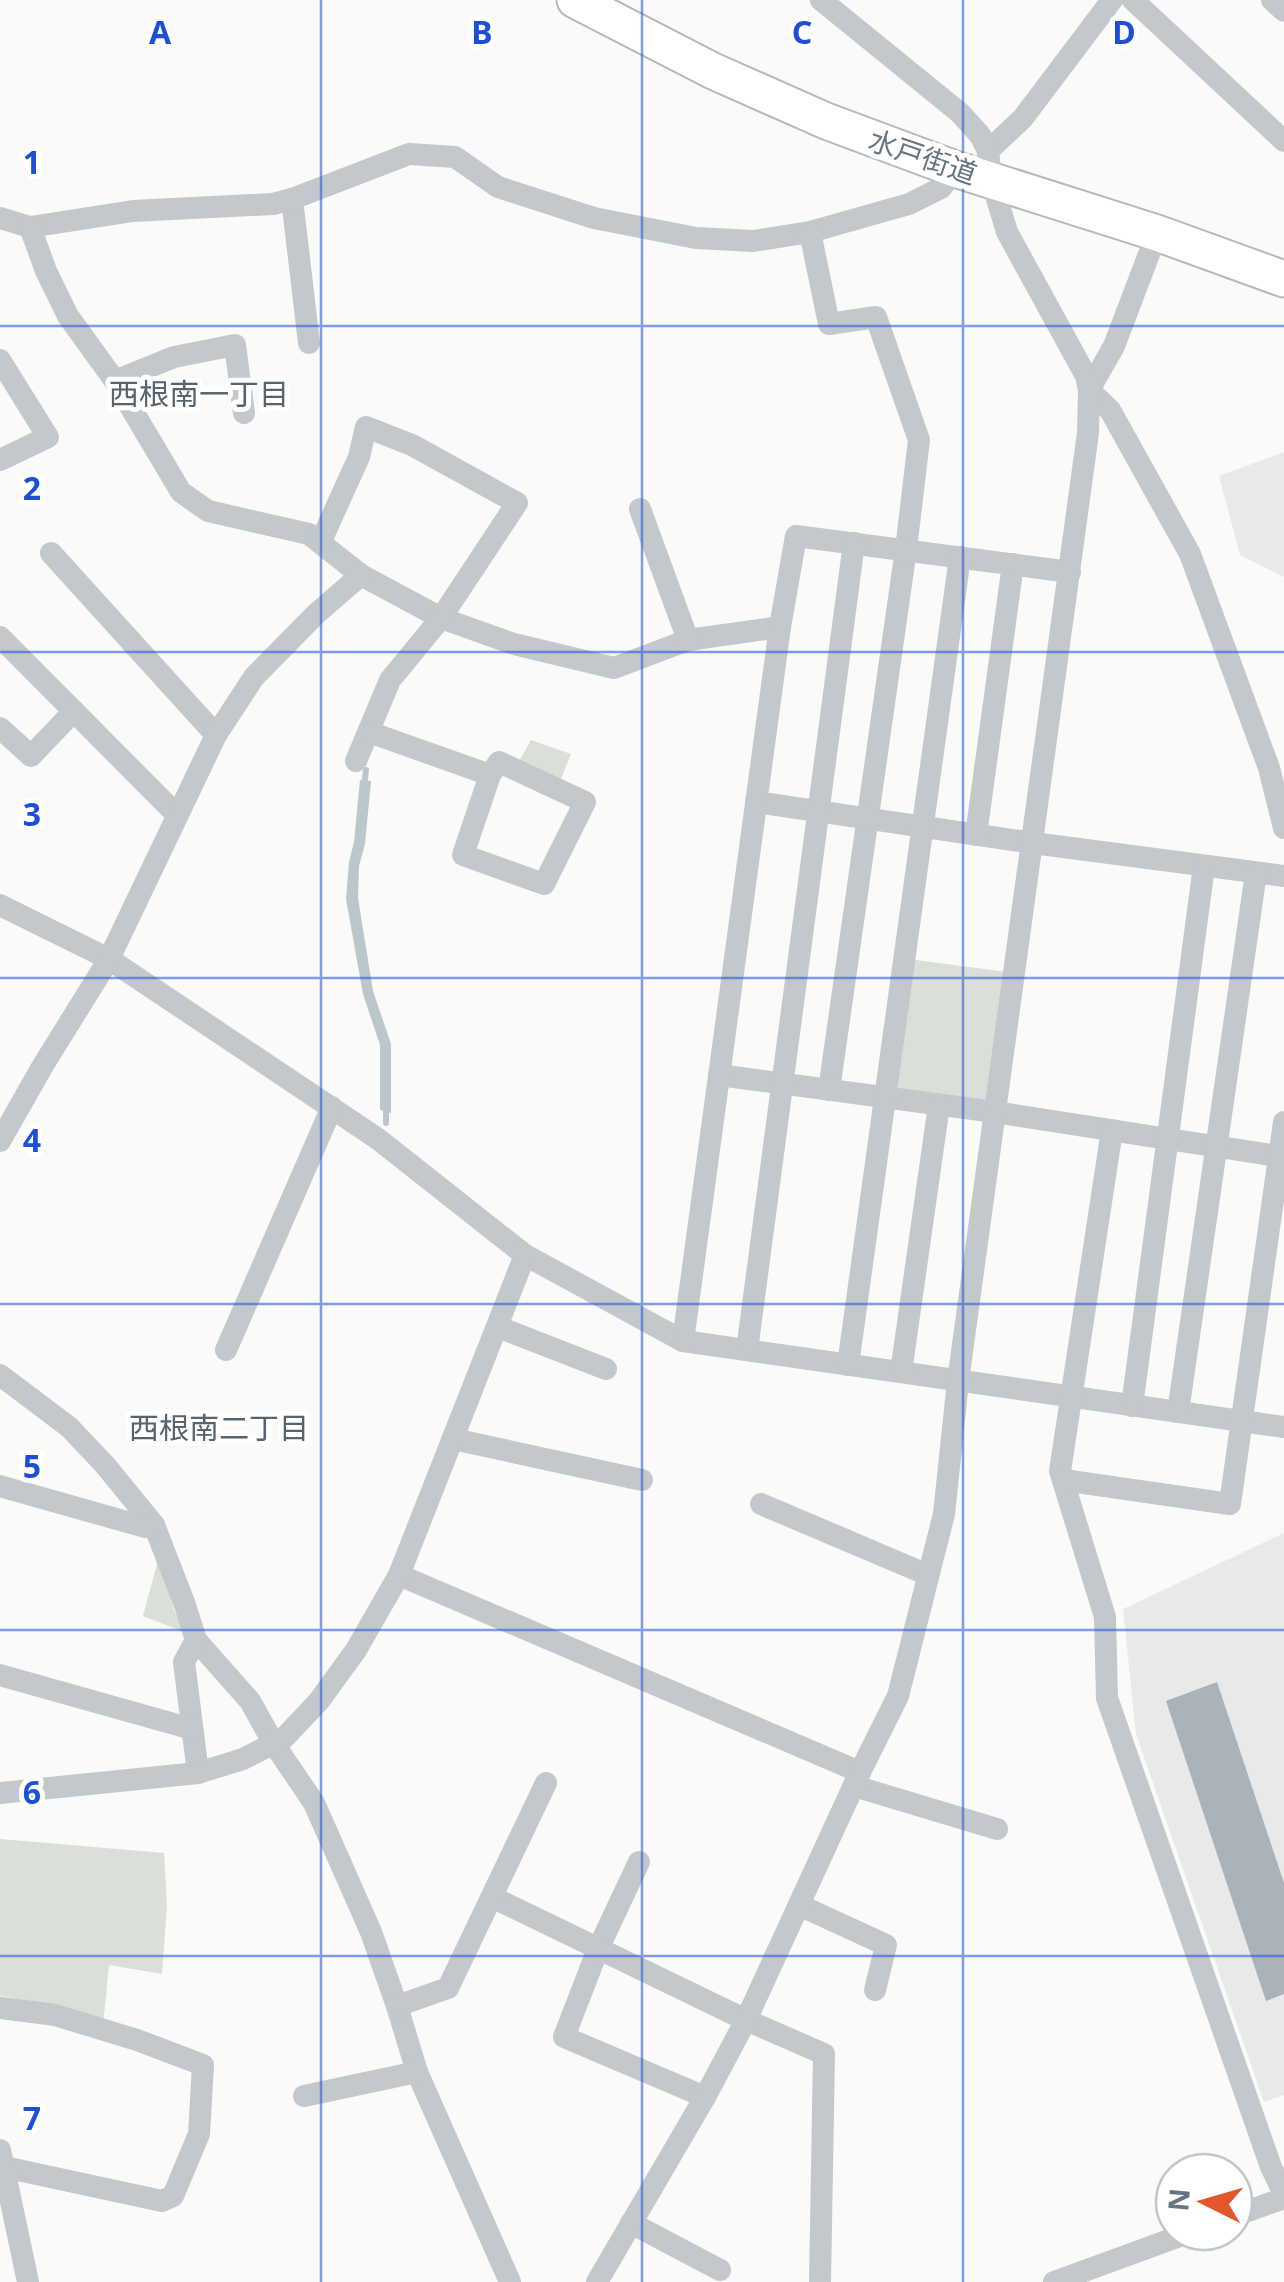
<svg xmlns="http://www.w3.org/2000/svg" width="1284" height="2282" font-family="'Noto Sans','Noto Sans JP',sans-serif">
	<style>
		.built { fill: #e8e9e9 }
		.green { fill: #dadfd7 }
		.water { fill: #bbc7cb }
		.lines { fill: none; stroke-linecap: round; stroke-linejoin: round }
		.stream { stroke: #bbc7cb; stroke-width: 6 }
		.building { fill: #aab3b9 }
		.highway-casing { stroke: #b4b9bd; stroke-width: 39 }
		.minor { stroke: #c3c8cc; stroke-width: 22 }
		.highway { stroke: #fff; stroke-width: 35 }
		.grid { fill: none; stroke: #1d4ed8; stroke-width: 2.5; stroke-opacity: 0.55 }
		.labels { text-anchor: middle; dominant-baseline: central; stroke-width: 10; stroke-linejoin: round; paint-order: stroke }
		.street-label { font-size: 28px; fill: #657683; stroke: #fff }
		.neighbourhood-label { font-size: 30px; fill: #57646e; stroke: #fff }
		.grid-label { font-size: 32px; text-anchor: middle; font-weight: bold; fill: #1d4ed8; stroke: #fff; stroke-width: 10; stroke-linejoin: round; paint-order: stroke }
	</style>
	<rect width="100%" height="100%" fill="#fafaf8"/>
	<g class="built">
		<polygon points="1284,452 1284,577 1240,555 1219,476"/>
		<polygon points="1284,1533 1284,2095 1264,2102 1136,1734 1123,1609"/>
	</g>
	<g class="green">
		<polygon points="531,740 571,754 558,786 516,767"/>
		<polygon points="908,959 1014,973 996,1107 891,1094"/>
		<polygon points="160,1553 173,1607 184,1632 143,1616"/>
		<path d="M0 1839 164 1853 167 1905 162 1974 109 1965 103 2026C69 2016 35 2001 0 1996Z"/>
	</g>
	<polygon class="water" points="360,780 371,781 365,844 359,866 358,898 373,991 391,1044 391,1113 380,1110 380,1045 363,994 346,899 349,862 354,842"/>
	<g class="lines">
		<g class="stream">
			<polyline points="364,788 366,770"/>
			<polyline points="386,1123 386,1106"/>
		</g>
	</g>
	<polygon class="building" points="1217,1682 1284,1883 1284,1994 1266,2001 1166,1701"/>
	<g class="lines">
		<g class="highway-casing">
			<polyline id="highway" points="575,0 713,71 826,121 955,169 1157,233 1284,279"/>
		</g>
		<g class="minor">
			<polyline points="1133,0 1284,141"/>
			<polyline points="1272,0 1284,11"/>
			<polyline points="988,151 1023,118 1112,0"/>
			<polyline points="292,199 309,343"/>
			<polyline points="0,218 30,227 133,211 273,204 292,199 409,154 455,157 498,187 594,218 696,238 753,241 810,232 909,204 941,188 955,169"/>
			<polyline points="30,227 46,271 68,316 115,381 181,492 208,511 309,534 361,575 441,618 514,644 614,668 688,640 780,627"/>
			<polyline points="810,232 829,324 876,317 919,440 906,549 829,1090"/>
			<polyline points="0,360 48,437 0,460"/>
			<polyline points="115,381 174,357 235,345 244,413"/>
			<polyline points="1089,390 1110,410 1190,554 1269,768 1284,828"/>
			<polyline points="1089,390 1114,346 1157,233"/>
			<polyline points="640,509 688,640"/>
			<polyline points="320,543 359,457 366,427 412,445 517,503 441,618 390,680 356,761"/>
			<polyline points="51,553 216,735"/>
			<polyline points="0,637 177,815"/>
			<polyline points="0,728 31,756 74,711"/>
			<polyline points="369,732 490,775 499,762 585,802 544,884 463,855 490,775"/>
			<polyline points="756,802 1033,843 1284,876"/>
			<polyline points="976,835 1013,564"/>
			<polyline points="0,905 109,959 378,1139 525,1255 683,1341 1284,1427"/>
			<polyline points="719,1075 995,1112 1284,1157"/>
			<polyline points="1112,1130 1060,1471 1105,1617 1107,1698 1271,2167 1284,2194"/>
			<polyline points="0,1141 42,1067 109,959 216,735 254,677 316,614 361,575"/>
			<polyline points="498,1327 606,1369"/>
			<polyline points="683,1341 780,627 796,536 1070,572"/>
			<polyline points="226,1350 332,1107"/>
			<polyline points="747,1350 854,543"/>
			<polyline points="848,1365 960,557"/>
			<polyline points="901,1372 939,1105"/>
			<polyline points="0,1375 69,1427 105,1465 154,1525 185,1605 196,1640 250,1701 274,1744 314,1803 371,1932 397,2006 417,2072 510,2282"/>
			<polyline points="1132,1406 1204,866"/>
			<polyline points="1178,1412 1256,873"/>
			<polyline points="453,1439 642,1480"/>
			<polyline points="1063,1480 1230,1504 1284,1122"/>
			<polyline points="0,1486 145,1527 154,1525"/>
			<polyline points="761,1504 928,1575"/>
			<polyline points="399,1575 860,1772"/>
			<polyline points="196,1640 184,1662 198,1773"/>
			<polyline points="0,1675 192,1729"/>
			<polyline points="854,1786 997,1829"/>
			<polyline points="0,1793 198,1773 243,1759 284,1738 319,1701 356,1650 399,1575 525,1255"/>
			<polyline points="639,1862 598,1949 564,2037 705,2097"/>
			<polyline points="492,1897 746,2020 824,2054 820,2282"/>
			<polyline points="799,1905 886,1945 875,1990"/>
			<polyline points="397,2006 448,1988 546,1783"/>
			<polyline points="0,2008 55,2015 137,2040 203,2065 199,2134 173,2196 162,2201 4,2167"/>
			<polyline points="304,2096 417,2072"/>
			<polyline points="0,2150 28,2282"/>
			<polyline points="1234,2216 1284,2198"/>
			<polyline points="631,2223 720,2270"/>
			<polyline points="597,2282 705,2097 746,2020 860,1772 898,1696 944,1514 958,1381 1088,433 1089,390 1086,376 1007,232 991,179 988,151 980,135 960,113 821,0"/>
			<polyline points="1054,2282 1191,2232"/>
		</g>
		<use href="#highway" class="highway"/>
	</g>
	<path class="grid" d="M321 0V2282M642 0V2282M963 0V2282M0 326H1284M0 652H1284M0 978H1284M0 1304H1284M0 1630H1284M0 1956H1284"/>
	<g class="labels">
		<g class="street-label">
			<text transform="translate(923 156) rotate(19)">水戸街道</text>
		</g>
		<g class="neighbourhood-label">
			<text x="199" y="393">西根南一丁目</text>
			<text x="219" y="1427">西根南二丁目</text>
		</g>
	</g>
	<g class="grid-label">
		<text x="160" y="44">A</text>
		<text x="482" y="44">B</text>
		<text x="802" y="44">C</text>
		<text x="1124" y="44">D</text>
		<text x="32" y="174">1</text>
		<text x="32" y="500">2</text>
		<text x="32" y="826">3</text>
		<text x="32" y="1152">4</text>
		<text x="32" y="1478">5</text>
		<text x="32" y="1804">6</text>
		<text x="32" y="2130">7</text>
	</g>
	<g transform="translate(1204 2202) rotate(275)"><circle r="48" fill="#ffffff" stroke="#c1c8cd" stroke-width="2.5"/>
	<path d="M0-8L18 38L0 25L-18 38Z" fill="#e4572e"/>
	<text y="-15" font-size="28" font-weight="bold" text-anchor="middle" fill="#657683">N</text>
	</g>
</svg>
